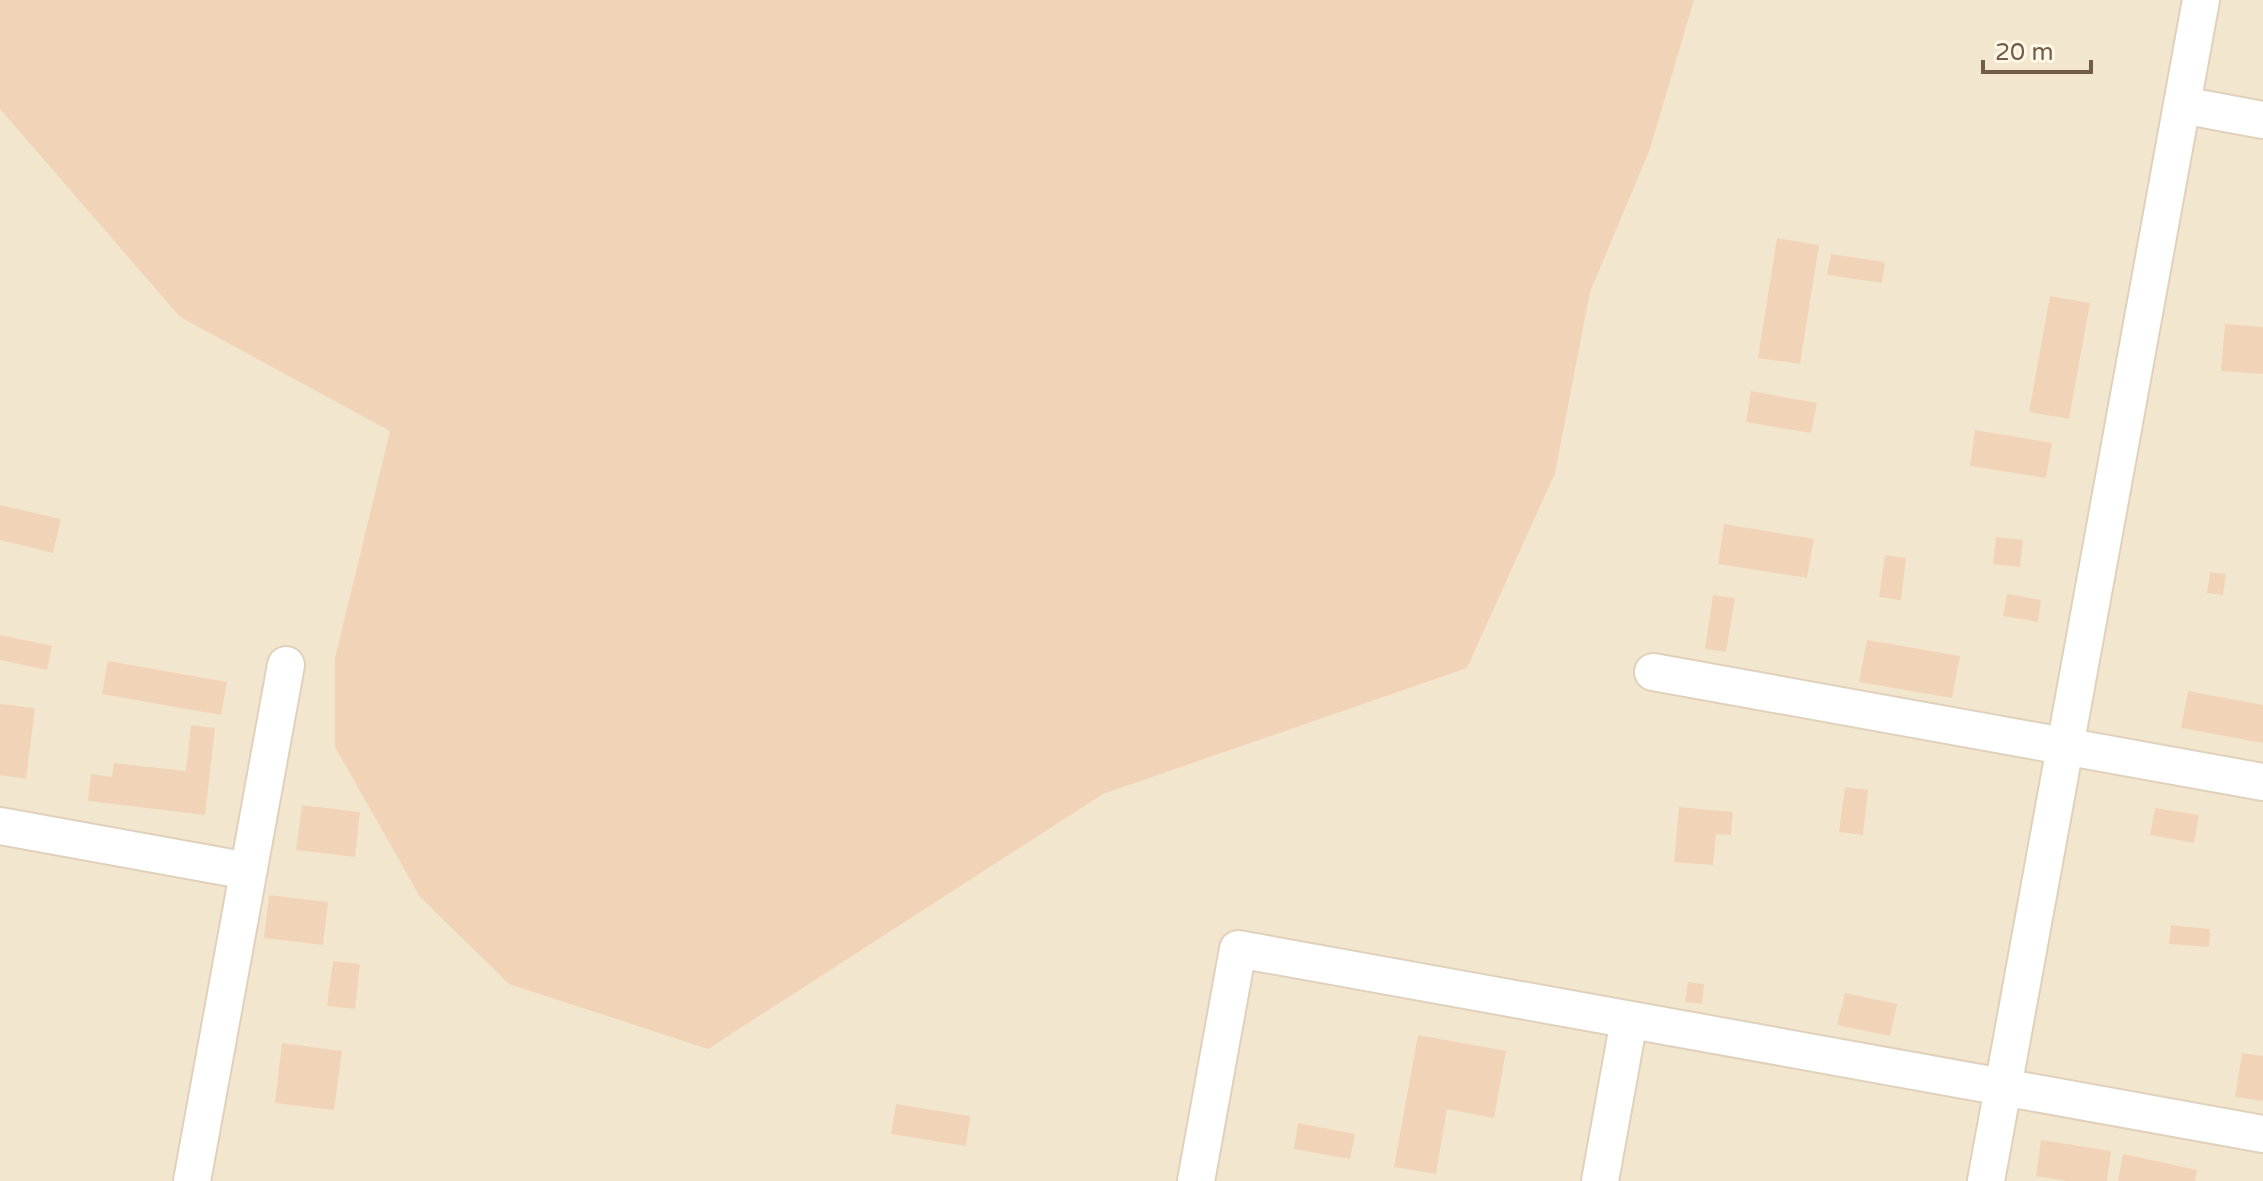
<svg xmlns="http://www.w3.org/2000/svg" width="2263" height="1181" font-family="'Varela Round',sans-serif">
	<style>
		.residential { fill: #f3e6cf }
		.building { fill: #f1d4b8 }
		.lines { fill: none; stroke-linecap: round; stroke-linejoin: round }
		.street-casing { stroke: #e0d1bc; stroke-width: 40 }
		.street { stroke: #fff; stroke-width: 36 }
	</style>
	<rect width="100%" height="100%" fill="#fcf4e0"/>
	<rect class="residential" x="0" y="0" width="2263" height="1181"/>
	<g class="building">
		<polygon points="0,0 1694,0 1650,149 1590,292 1555,473 1467,668 1103,794 708,1049 509,984 420,897 335,747 335,658 390,431 180,317 0,109"/>
		<polygon points="1777,238 1819,245 1800,364 1758,358"/>
		<polygon points="1831,254 1885,262 1882,283 1827,275"/>
		<polygon points="2050,296 2090,303 2069,419 2029,412"/>
		<polygon points="2225,324 2263,327 2263,374 2221,371"/>
		<polygon points="1751,391 1817,403 1811,433 1746,422"/>
		<polygon points="1975,430 2052,443 2046,478 1970,466"/>
		<polygon points="0,505 61,519 53,553 0,540"/>
		<polygon points="1724,524 1814,539 1807,578 1718,564"/>
		<polygon points="1996,537 2023,540 2020,567 1993,564"/>
		<polygon points="1885,555 1906,558 1901,600 1879,597"/>
		<polygon points="2210,572 2226,574 2223,595 2207,593"/>
		<polygon points="2007,594 2041,600 2038,622 2003,616"/>
		<polygon points="1713,595 1735,598 1726,652 1705,649"/>
		<polygon points="0,635 52,646 47,670 0,660"/>
		<polygon points="1867,640 1960,656 1952,698 1859,682"/>
		<polygon points="108,661 227,682 221,715 102,694"/>
		<polygon points="2188,691 2263,705 2263,743 2181,728"/>
		<polygon points="0,704 35,708 26,779 0,775"/>
		<polygon points="191,725 215,728 205,815 88,801 91,774 112,777 114,763 186,771"/>
		<polygon points="1845,787 1868,790 1863,835 1839,832"/>
		<polygon points="302,805 360,812 355,857 296,850"/>
		<polygon points="1679,807 1733,812 1731,835 1716,834 1713,865 1674,862"/>
		<polygon points="2155,808 2199,815 2194,843 2150,835"/>
		<polygon points="269,895 328,902 323,945 264,938"/>
		<polygon points="2171,925 2210,929 2209,947 2169,944"/>
		<polygon points="333,961 360,964 355,1009 327,1006"/>
		<polygon points="1688,982 1704,984 1702,1004 1685,1002"/>
		<polygon points="1845,993 1897,1004 1890,1036 1837,1025"/>
		<polygon points="1418,1035 1506,1051 1494,1118 1447,1109 1436,1174 1394,1167"/>
		<polygon points="282,1043 342,1051 334,1110 275,1103"/>
		<polygon points="2242,1053 2263,1056 2263,1101 2235,1097"/>
		<polygon points="896,1104 970,1116 966,1146 891,1134"/>
		<polygon points="1298,1123 1355,1134 1350,1159 1294,1149"/>
		<polygon points="2041,1140 2111,1151 2107,1181 2067,1181 2036,1176"/>
		<polygon points="2123,1154 2197,1170 2195,1181 2118,1181"/>
	</g>
	<g class="lines">
		<g class="street-casing">
			<g id="street">
				<polyline points="2182,105 2263,120"/>
				<polyline points="1653,672 2263,782"/>
				<polyline points="0,826 248,871"/>
				<polyline points="192,1181 286,665"/>
				<polyline points="1196,1181 1238,949 2263,1134"/>
				<polyline points="1600,1181 1629,1020"/>
				<polyline points="1986,1181 2201,0"/>
			</g>
		</g>
		<use href="#street" class="street"/>
	</g>
	<path d="M1983 60v12h108v-12" fill="none" stroke="#725b48" stroke-width="4"/>
	<text x="1995" y="60" font-size="24" fill="#725b48" stroke="#fff8e6" stroke-width="6" paint-order="stroke">20 m</text>
</svg>
